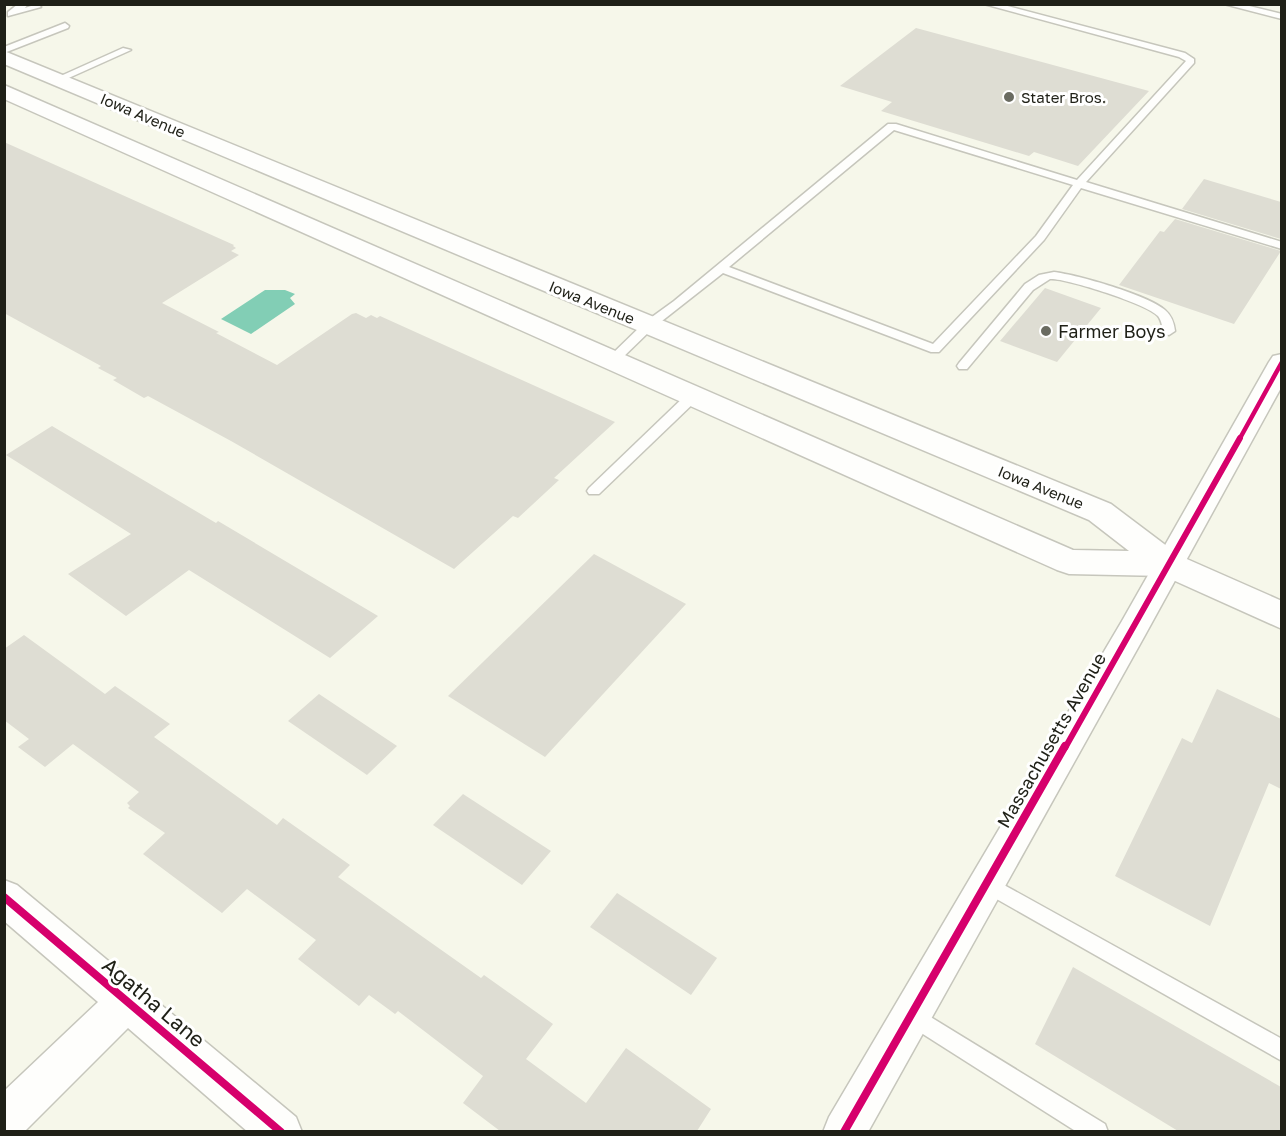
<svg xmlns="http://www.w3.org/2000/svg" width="1286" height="1136" font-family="'Golos Text',sans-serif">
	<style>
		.water { fill: #82ceb5 }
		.building { fill: #deddd3 }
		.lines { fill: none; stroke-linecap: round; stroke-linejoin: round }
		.service-casing { stroke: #c6c6bc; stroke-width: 3 }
		.minor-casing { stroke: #c6c6bc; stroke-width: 3 }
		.primary-casing { stroke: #c6c6bc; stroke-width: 3 }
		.service { fill: #fefefc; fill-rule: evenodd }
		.minor { fill: #fefefc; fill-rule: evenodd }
		.primary { fill: #fefefc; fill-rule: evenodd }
		.cycleway-far2-casing { stroke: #fff; stroke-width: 8 }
		.cycleway-far1-casing { stroke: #fff; stroke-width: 10 }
		.cycleway-casing { stroke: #fff; stroke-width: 11 }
		.cycleway-far2 { stroke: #d6006c; stroke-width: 4.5 }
		.cycleway-far1 { stroke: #d6006c; stroke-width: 6 }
		.cycleway { stroke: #d6006c; stroke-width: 8 }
		.poi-dot { fill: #6a6b61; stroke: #fff; stroke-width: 2 }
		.labels { text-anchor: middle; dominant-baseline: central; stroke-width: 6; stroke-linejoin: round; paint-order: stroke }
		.far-poi-label { font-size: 15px; fill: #1f2017; stroke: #fff; text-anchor: start }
		.far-street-label { font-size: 15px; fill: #1f2017; stroke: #fff }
		.poi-label { font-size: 18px; fill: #1f2017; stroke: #fff; text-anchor: start }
		.street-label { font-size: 18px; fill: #1f2017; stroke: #fff }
		.near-street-label { font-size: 21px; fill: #1f2017; stroke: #fff }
	</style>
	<rect width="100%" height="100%" fill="#f6f7ea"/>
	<polygon class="water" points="265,290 285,290 295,294 290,298 295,304 251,334 221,319"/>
	<g class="building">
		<polygon points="916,28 1149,91 1078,166 1034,152 1029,156 881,111 892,102 840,86"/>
		<polygon points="4,142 234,245 233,246 236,248 231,251 239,255 162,303 219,332 216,333 277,365 352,314 356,313 366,318 371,315 377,318 380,316 615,422 554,478 559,480 518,518 513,516 454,569 231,441 148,396 144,398 113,380 117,378 98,368 101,366 4,313"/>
		<polygon points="1204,179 1281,202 1281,239 1182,209"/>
		<polygon points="1175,219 1281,251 1234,324 1119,285 1160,231 1164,232"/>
		<polygon points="1045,288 1101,308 1057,362 1000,341"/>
		<polygon points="52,426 216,523 218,521 378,616 330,658 189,570 126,616 68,574 131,534 6,455"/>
		<polygon points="594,554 686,604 545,757 448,696"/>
		<polygon points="24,635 105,694 115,686 170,724 154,737 277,825 283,818 350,865 338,877 481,978 484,975 553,1024 526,1059 586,1103 626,1048 711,1109 697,1131 500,1131 463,1103 483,1076 398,1011 395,1014 369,995 359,1006 298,959 316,940 247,889 222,913 143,854 165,833 128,808 130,806 127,803 139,792 73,744 45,767 18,747 29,739 4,720 4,649"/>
		<polygon points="1217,689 1281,719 1281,789 1269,783 1210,926 1115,876 1182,738 1192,743"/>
		<polygon points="319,694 397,746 367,775 288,721"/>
		<polygon points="463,794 551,851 522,885 433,825"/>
		<polygon points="617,893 717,958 691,995 590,927"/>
		<polygon points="1073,967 1281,1087 1281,1131 1178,1131 1035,1044"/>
	</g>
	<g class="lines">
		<g class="service-casing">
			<g id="service">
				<polygon points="18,4 28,4 25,8 37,4 41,7 8,16 8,12"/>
				<path d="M984 4H1000L1185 53 1194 59V63L1086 182 1282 242V249L1081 188 1044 240 939 352H931L723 273 653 328 617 363H609L607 360 609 357 645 322 674 301 888 124H896L1077 180 1186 61 1179 57ZM894 130 1073 185 1036 236 933 344 729 267Z"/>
				<polygon points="1224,4 1241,4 1282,14 1282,19"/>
				<polygon points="65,23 69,26 68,28 4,53 4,47"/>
				<polygon points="123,48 131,50 62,81 54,79"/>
				<path d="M1054 272C1078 275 1148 295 1165 310 1172 316 1174 323 1175 331L1169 335 1165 334C1162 328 1162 321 1158 316 1147 304 1066 278 1050 279L1033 290 967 369H959L957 366 959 363 1025 284 1039 275Z"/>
				<polygon points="693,392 698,393 700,396 698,399 599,494 589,494 587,491 589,488 688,393"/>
				<polygon points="986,875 1282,1039 1282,1061 979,889 977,883 979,877"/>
				<polygon points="911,1005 1105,1124 1108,1132 1077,1132 904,1022 901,1015 904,1008"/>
			</g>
		</g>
		<g class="minor-casing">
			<g id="minor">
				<polygon points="1282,354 1282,386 1144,637 868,1132 823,1132 829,1117 1122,621 1269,362 1273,356"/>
				<polygon points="4,880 17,885 296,1117 302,1132 248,1132 128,1028 24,1132 4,1132 4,1091 98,1002 4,921"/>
			</g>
		</g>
		<g class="primary-casing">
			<polygon id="primary" points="4,51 1111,504 1180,556 1282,601 1282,629 1164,576 1069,574 1057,570 4,99 4,85 1073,550 1129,551 1089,520 4,64"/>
		</g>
		<use href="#service" class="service"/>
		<use href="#minor" class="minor"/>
		<use href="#primary" class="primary"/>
		<g class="cycleway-far2-casing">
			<polyline id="cycleway-far2" points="1239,440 1282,362"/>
		</g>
		<g class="cycleway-far1-casing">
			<polyline id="cycleway-far1" points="1065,748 1240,438"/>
		</g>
		<g class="cycleway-casing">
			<g id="cycleway">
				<polyline points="4,897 281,1132"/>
				<polyline points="844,1132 1065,746"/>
			</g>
		</g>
		<use href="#cycleway-far2" class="cycleway-far2"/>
		<use href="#cycleway-far1" class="cycleway-far1"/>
		<use href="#cycleway" class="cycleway"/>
	</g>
	<g class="poi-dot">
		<circle cx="1009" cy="97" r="6"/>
		<circle cx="1046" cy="331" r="6"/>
	</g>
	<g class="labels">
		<g class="far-poi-label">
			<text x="1021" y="97">Stater Bros.</text>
		</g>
		<g class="far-street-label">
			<text transform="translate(143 115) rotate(23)">Iowa Avenue</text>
			<text transform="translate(592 302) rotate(22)">Iowa Avenue</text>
			<text transform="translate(1041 487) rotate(22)">Iowa Avenue</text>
		</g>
		<g class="poi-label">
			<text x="1058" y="331">Farmer Boys</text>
		</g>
		<g class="street-label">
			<text transform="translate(1051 740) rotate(-60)">Massachusetts Avenue</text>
		</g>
		<g class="near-street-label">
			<text transform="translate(154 1002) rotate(40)">Agatha Lane</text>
		</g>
	</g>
	<rect width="1286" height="1136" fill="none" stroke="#1f2017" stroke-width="12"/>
</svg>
